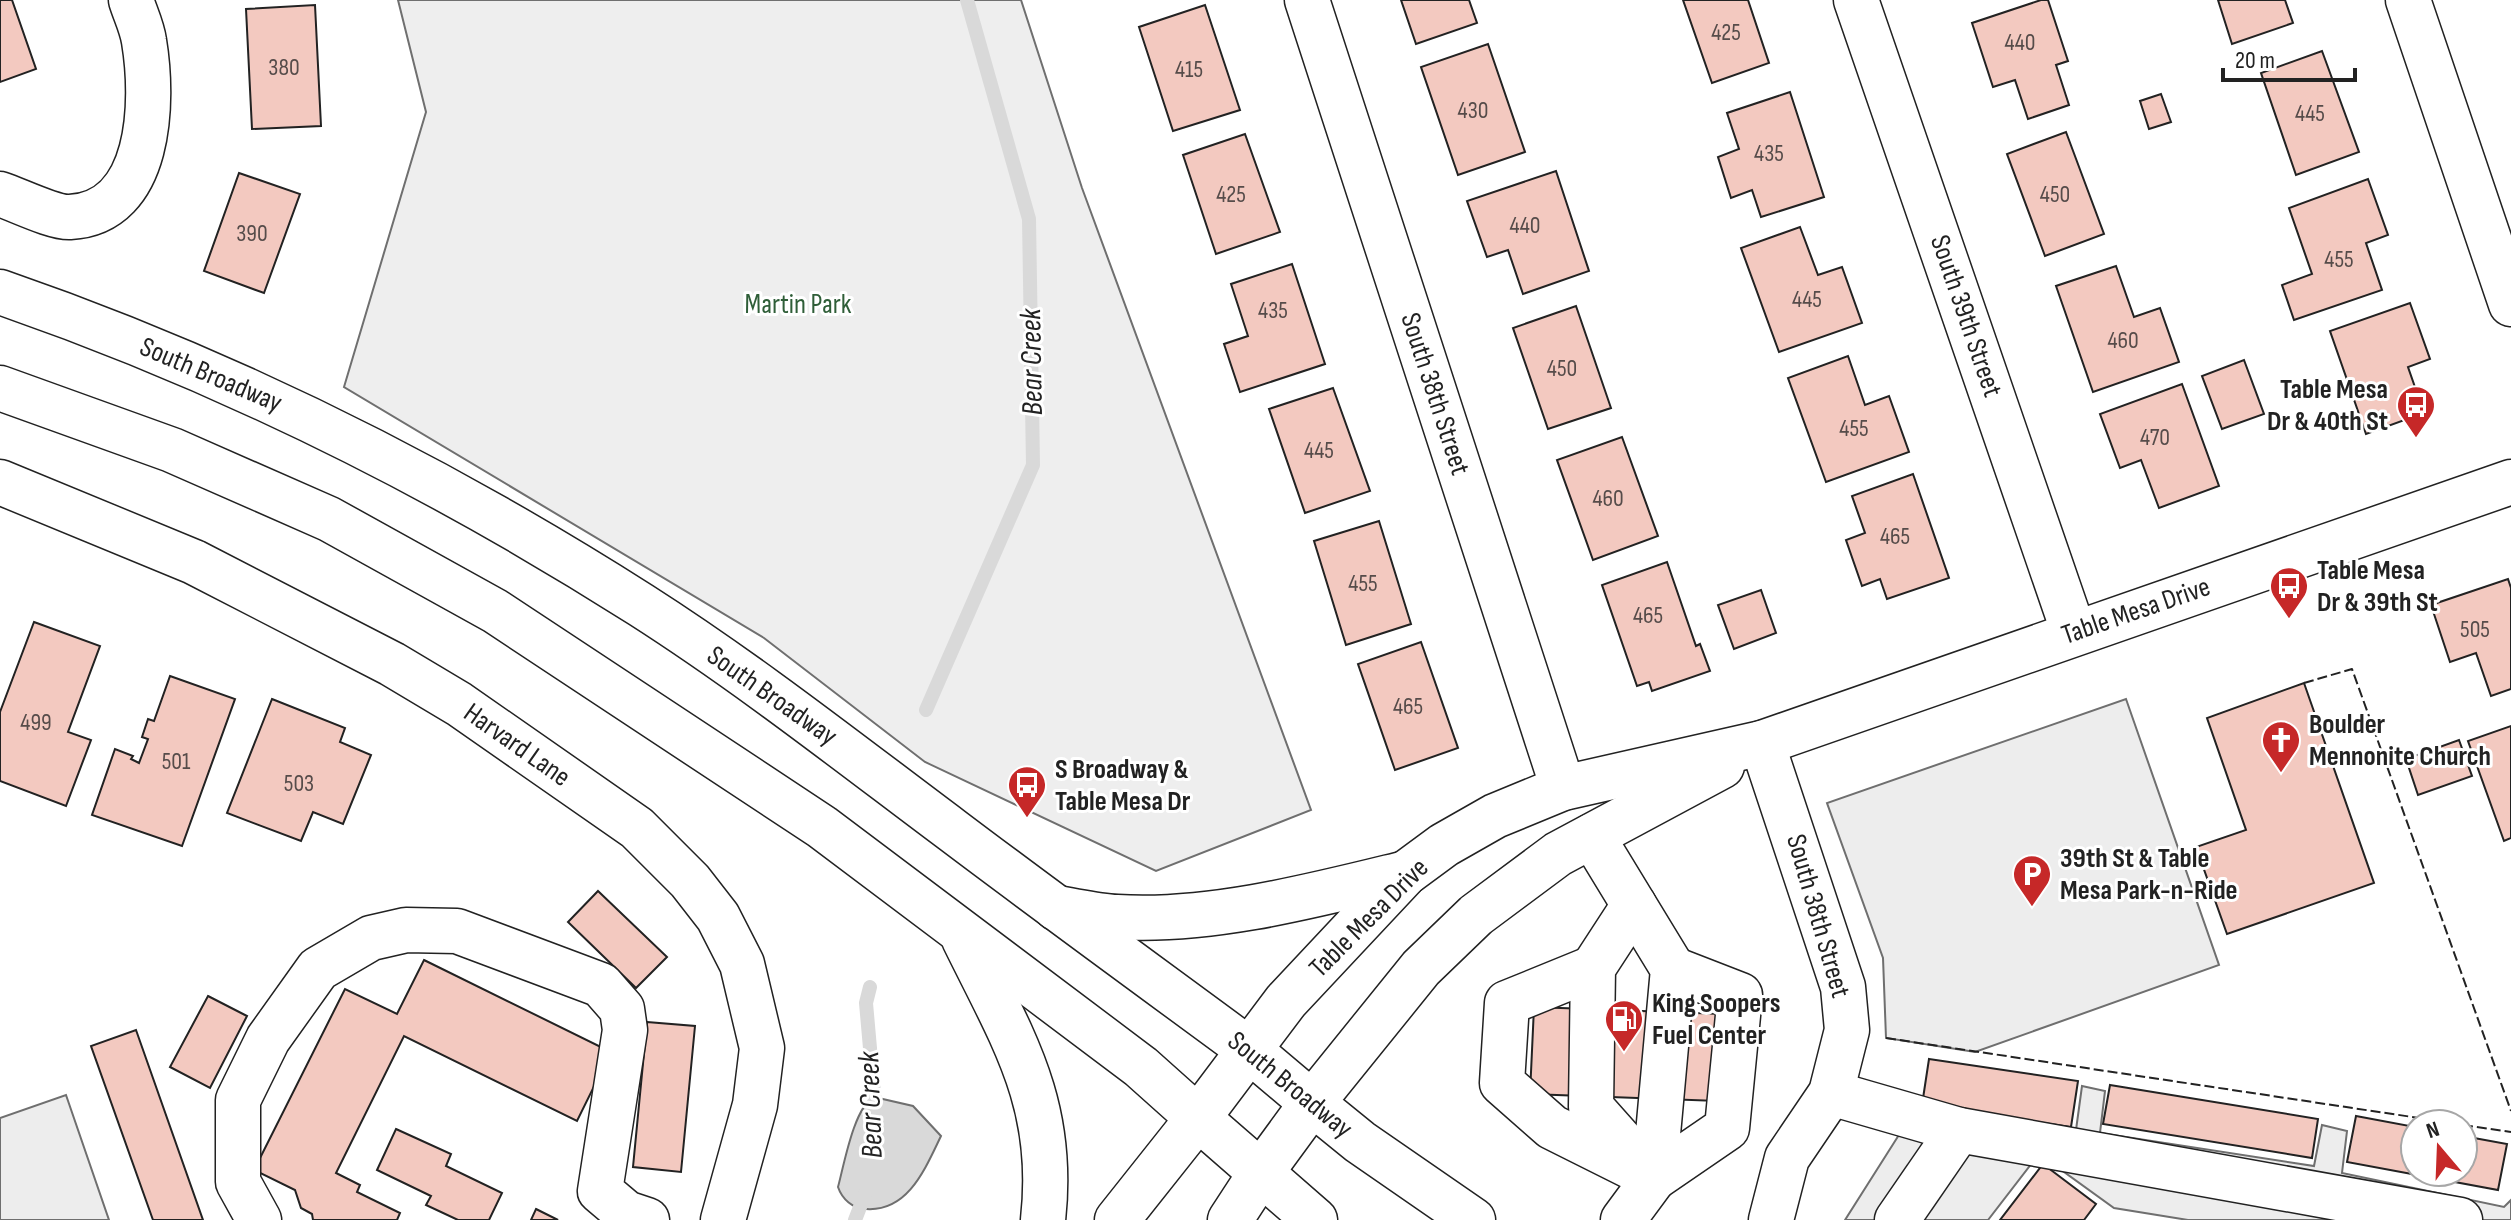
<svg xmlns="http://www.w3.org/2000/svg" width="2511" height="1220" font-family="'Sofia Sans Condensed',sans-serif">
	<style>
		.green { fill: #eee; stroke: #6f6f6f; stroke-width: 2 }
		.parking { fill: #ededed; stroke: #6f6f6f; stroke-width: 2 }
		.water { fill: #d9d9d9; stroke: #6f6f6f; stroke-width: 2 }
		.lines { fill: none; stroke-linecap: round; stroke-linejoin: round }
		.stream { stroke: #d9d9d9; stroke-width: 14 }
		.building { fill: #f3c9c0; stroke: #222; stroke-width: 2 }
		.minor-casing { stroke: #222; stroke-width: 47 }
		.major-casing { stroke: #222; stroke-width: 47 }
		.highway-casing { stroke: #222; stroke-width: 47 }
		.minor { stroke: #fff; stroke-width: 44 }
		.major { stroke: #fff; stroke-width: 44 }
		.highway { stroke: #fff; stroke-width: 44 }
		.fence { stroke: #222; stroke-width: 2; stroke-dasharray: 10 4; stroke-linecap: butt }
		.labels { text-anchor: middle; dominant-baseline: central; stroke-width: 6; stroke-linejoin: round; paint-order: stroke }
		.number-label { font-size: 24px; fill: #564c4a }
		.park-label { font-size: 28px; fill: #2f5e38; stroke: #fff }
		.street-label { font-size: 28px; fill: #222; stroke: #fff }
		.poi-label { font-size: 28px; font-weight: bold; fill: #222; stroke: #fff; text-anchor: start }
		.water-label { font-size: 30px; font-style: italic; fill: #222; stroke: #fff }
	</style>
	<rect width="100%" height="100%" fill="#fff"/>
	<polygon class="green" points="398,0 1021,0 1082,188 1311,810 1156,871 925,762 764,638 344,387 426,112"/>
	<g class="parking">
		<polygon points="2126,699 2219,965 1975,1052 1886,1038 1883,958 1827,803"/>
		<polygon points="2082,1086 2105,1091 2100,1133 2314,1166 2322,1125 2347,1131 2342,1173 2504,1207 2511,1200 2511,1220 2188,1220 2114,1208 2039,1154 1988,1220 1845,1220 1916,1108 2076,1130"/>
		<polygon points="66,1095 109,1220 0,1220 0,1118"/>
	</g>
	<path class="water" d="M874 1097 913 1106 941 1136C925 1169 908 1212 866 1209 853 1209 842 1199 838 1187 844 1165 854 1107 874 1097Z"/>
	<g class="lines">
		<g class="stream">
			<polyline points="926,710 1033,465 1029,219 967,0"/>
			<polyline points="870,987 866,1003 876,1116"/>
			<polyline points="855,1220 865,1194"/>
		</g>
	</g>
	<g class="building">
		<polygon points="0,0 12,0 36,69 0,82"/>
		<polygon points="1401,0 1469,0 1477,23 1416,44"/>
		<polygon points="1683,0 1748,0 1769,63 1712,83"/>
		<polygon points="2041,0 2048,0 2068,61 2056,65 2069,105 2028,119 2015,80 1993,87 1972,23"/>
		<polygon points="2218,0 2285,0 2293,23 2232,44"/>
		<polygon points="315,5 321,126 252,129 246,9"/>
		<polygon points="1205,5 1240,110 1173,131 1139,27"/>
		<polygon points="1488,44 1525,152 1458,175 1421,67"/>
		<polygon points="2322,51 2359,152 2296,175 2261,73"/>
		<polygon points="1790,92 1824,197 1761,217 1752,190 1731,198 1718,157 1739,149 1727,113"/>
		<polygon points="2161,94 2171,122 2149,129 2140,101"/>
		<polygon points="2066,132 2104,234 2045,256 2007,154"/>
		<polygon points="1245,134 1280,232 1216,254 1183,155"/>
		<polygon points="1556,171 1589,271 1523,294 1508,250 1487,257 1467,201"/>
		<polygon points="239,173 300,194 264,293 204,271"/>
		<polygon points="2368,179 2388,235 2366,243 2382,290 2294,320 2282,285 2312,274 2289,208"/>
		<polygon points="1800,227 1818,275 1842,267 1862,323 1779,352 1741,248"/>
		<polygon points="1292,264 1325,364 1240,392 1224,344 1248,336 1231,284"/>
		<polygon points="2116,266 2134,317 2160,308 2179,362 2093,392 2056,286"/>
		<polygon points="2410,303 2430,359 2408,367 2424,413 2366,434 2330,331"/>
		<polygon points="1576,306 1611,408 1548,429 1513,328"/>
		<polygon points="1848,356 1865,405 1889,396 1909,452 1826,482 1788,378"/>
		<polygon points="2244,360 2264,414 2222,429 2202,376"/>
		<polygon points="2182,384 2219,486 2159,508 2141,460 2120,468 2100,414"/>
		<polygon points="1333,388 1370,491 1305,513 1269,409"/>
		<polygon points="1622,437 1658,536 1593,560 1557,460"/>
		<polygon points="1913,474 1949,578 1887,599 1880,579 1862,586 1846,540 1865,533 1852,496"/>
		<polygon points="1379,521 1411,624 1346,645 1314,541"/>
		<polygon points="1667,562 1696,646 1700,644 1710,671 1652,691 1649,682 1637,686 1602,585"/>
		<polygon points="2508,579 2511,588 2511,689 2491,696 2476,653 2450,662 2431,605"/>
		<polygon points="1761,590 1776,633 1734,649 1718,605"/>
		<polygon points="34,622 100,646 68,732 91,740 66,806 0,781 0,712"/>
		<polygon points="1421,642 1458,748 1395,770 1358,664"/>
		<polygon points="170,676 235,699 182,846 92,815 115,749 133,756 131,759 139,763 148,739 142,737 148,719 154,721"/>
		<polygon points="2304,683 2374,883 2227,934 2196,847 2246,830 2207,718"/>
		<polygon points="272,699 345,728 340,742 371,755 343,824 313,812 301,841 227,813"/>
		<polygon points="2511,726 2511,838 2504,841 2468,741"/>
		<polygon points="2459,740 2472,776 2418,795 2406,759"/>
		<polygon points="598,891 667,957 636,988 568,922"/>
		<polygon points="424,960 611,1052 577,1121 404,1036 336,1173 360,1185 357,1192 400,1213 397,1220 313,1220 312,1214 301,1208 295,1190 254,1170 345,989 397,1014"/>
		<polygon points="208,996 247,1016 210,1088 170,1067"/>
		<polygon points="1534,1007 1722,1014 1718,1101 1530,1094"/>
		<polygon points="647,1022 695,1026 681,1172 633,1167"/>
		<polygon points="136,1030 203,1220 153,1220 91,1046"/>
		<polygon points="1929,1059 2078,1081 2071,1127 1922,1105"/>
		<polygon points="2110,1085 2318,1119 2312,1158 2103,1124"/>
		<polygon points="2356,1116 2415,1127 2415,1172 2463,1172 2463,1136 2507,1144 2498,1190 2347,1162"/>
		<polygon points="396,1129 451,1154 446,1166 502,1193 489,1220 458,1220 426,1205 431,1196 377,1170"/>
		<polygon points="2043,1164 2096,1204 2084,1220 2000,1220"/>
		<polygon points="536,1209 558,1220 531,1220"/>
	</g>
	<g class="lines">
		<g class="minor-casing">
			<g id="minor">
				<polyline points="1307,0 1563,788"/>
				<polyline points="1856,0 2074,633"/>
				<polyline points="2408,0 2511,304"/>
				<path d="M0 194C18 200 54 218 70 217 152 213 154 101 144 41 142 27 135 13 131 0"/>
				<polyline points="0,482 194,562 392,664 459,704 637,828 690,881 718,917 742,964 762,1048 755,1105 723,1220"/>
				<polyline points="1762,743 1843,987 1847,1030 1831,1093 1787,1158 1771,1220"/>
				<polyline points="1592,836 1673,969 1654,1178 1623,1220"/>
				<polyline points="1634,905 1593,968 1591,1107 1639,1161"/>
				<polyline points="1593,968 1507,1003 1502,1083 1552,1127 1654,1178"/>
				<polyline points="1831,1093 1959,1130 2460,1220"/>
				<polyline points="1654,1178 1727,1128 1740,995 1673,969"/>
				<polyline points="259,1220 238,1182 238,1100 268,1039 318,969 371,938 406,930 457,931 601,985 622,1009 625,1030 600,1191 626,1213 647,1220"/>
				<polyline points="1117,1220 1198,1118"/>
				<polyline points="1230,1220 1260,1174"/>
				<polyline points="1897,1220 1959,1130"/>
			</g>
		</g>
		<g class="major-casing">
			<g id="major">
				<path d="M0 292C226 370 440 477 641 605 749 674 849 753 952 830 1050 904 1149 976 1248 1049L1312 1103 1260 1174"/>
				<polyline points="0,388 172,450 329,519 495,611 822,827 1141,1067 1198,1118"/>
				<path d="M964 939C1013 1039 1056 1104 1043 1220"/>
			</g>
		</g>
		<g class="highway-casing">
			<g id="highway">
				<path d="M1056 908C1076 911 1097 916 1117 917 1210 923 1316 895 1406 873"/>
				<polyline points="1315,1220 1198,1118 1286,1001 1406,873 1444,845 1495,816 1563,788 1762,743 2511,482"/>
				<polyline points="1473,1220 1360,1142 1312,1103 1421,968 1476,915 1558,854 1722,766"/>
			</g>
		</g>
		<use href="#minor" class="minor"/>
		<use href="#major" class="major"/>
		<use href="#highway" class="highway"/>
		<g class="fence">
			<polyline points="2304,683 2352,669 2511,1111"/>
			<polyline points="1886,1038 2459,1124"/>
			<polyline points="2463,1125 2511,1132"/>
		</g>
	</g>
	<defs>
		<g id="bus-pin" transform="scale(2)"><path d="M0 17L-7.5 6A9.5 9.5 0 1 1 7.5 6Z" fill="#c62828" stroke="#fff"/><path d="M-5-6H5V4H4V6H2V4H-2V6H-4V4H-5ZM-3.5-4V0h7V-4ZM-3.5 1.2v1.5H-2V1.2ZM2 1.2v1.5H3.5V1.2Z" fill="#fff"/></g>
		<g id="church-pin" transform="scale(2)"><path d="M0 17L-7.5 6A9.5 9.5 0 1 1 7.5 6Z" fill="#c62828" stroke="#fff"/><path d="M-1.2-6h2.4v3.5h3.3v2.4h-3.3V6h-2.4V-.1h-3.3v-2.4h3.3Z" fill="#fff"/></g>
		<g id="parking-pin" transform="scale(2)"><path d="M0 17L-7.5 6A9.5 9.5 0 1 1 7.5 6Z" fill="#c62828" stroke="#fff"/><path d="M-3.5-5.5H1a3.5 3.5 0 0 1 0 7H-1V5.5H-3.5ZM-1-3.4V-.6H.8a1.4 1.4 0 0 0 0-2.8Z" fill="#fff"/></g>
		<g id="fuel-pin" transform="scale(2)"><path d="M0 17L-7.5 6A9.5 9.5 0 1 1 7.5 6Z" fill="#c62828" stroke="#fff"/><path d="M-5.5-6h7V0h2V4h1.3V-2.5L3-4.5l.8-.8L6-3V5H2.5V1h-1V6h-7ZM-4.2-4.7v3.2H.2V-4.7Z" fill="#fff"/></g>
	</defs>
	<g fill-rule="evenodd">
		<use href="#bus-pin" x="2416" y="405"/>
		<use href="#bus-pin" x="2289" y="586"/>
		<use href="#church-pin" x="2281" y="740"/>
		<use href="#bus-pin" x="1027" y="785"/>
		<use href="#parking-pin" x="2032" y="874"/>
		<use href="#fuel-pin" x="1624" y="1019"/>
	</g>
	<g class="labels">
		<g class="number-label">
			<text x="1726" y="32">425</text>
			<text x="2020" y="42">440</text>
			<text x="284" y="67">380</text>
			<text x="1189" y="69">415</text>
			<text x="1473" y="110">430</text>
			<text x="2310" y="113">445</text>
			<text x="1769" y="153">435</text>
			<text x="1231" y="194">425</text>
			<text x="2055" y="194">450</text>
			<text x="1525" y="225">440</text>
			<text x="252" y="233">390</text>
			<text x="2339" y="259">455</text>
			<text x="1807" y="299">445</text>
			<text x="1273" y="310">435</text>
			<text x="2123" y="340">460</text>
			<text x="1562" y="368">450</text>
			<text x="1854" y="428">455</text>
			<text x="2155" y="437">470</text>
			<text x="1319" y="450">445</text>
			<text x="1608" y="498">460</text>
			<text x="1895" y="536">465</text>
			<text x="1363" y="583">455</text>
			<text x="1648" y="615">465</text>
			<text x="2475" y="629">505</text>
			<text x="1408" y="706">465</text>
			<text x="36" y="722">499</text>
			<text x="176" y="761">501</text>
			<text x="299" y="783">503</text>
		</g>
		<g class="park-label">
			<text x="798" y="304">Martin Park</text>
		</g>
		<g class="street-label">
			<text transform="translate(1966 316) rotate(71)">South 39th Street</text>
			<text transform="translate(211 375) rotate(23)">South Broadway</text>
			<text transform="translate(1435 394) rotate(72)">South 38th Street</text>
			<text transform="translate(2136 611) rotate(-19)">Table Mesa Drive</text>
			<text transform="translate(772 696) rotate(35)">South Broadway</text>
			<text transform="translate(517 745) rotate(35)">Harvard Lane</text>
			<text transform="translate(1818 916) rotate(74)">South 38th Street</text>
			<text transform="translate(1369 918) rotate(-45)">Table Mesa Drive</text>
			<text transform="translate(1290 1085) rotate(39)">South Broadway</text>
		</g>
		<g class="poi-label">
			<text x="2388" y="389" text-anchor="end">Table Mesa<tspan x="2388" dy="32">Dr &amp; 40th St</tspan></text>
			<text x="2317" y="570">Table Mesa<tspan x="2317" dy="32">Dr &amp; 39th St</tspan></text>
			<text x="2309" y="724">Boulder<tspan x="2309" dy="32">Mennonite Church</tspan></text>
			<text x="1055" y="769">S Broadway &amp;<tspan x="1055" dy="32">Table Mesa Dr</tspan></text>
			<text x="2060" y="858">39th St &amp; Table<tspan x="2060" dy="32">Mesa Park-n-Ride</tspan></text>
			<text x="1652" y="1003">King Soopers<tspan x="1652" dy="32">Fuel Center</tspan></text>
		</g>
		<g class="water-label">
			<text transform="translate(1032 362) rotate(-91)">Bear Creek</text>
			<text transform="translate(871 1105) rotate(-92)">Bear Creek</text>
		</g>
	</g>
	<g transform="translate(2439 1148) rotate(341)"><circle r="38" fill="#ffffff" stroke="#a7a7a7" stroke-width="2"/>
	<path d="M0-6L14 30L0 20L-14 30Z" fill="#c62828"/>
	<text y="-12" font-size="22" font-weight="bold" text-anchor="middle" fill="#222222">N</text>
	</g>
	<path d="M2223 68v12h132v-12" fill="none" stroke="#222222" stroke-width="4"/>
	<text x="2235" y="68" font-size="24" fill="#222222" stroke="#ffffff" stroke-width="6" paint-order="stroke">20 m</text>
</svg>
